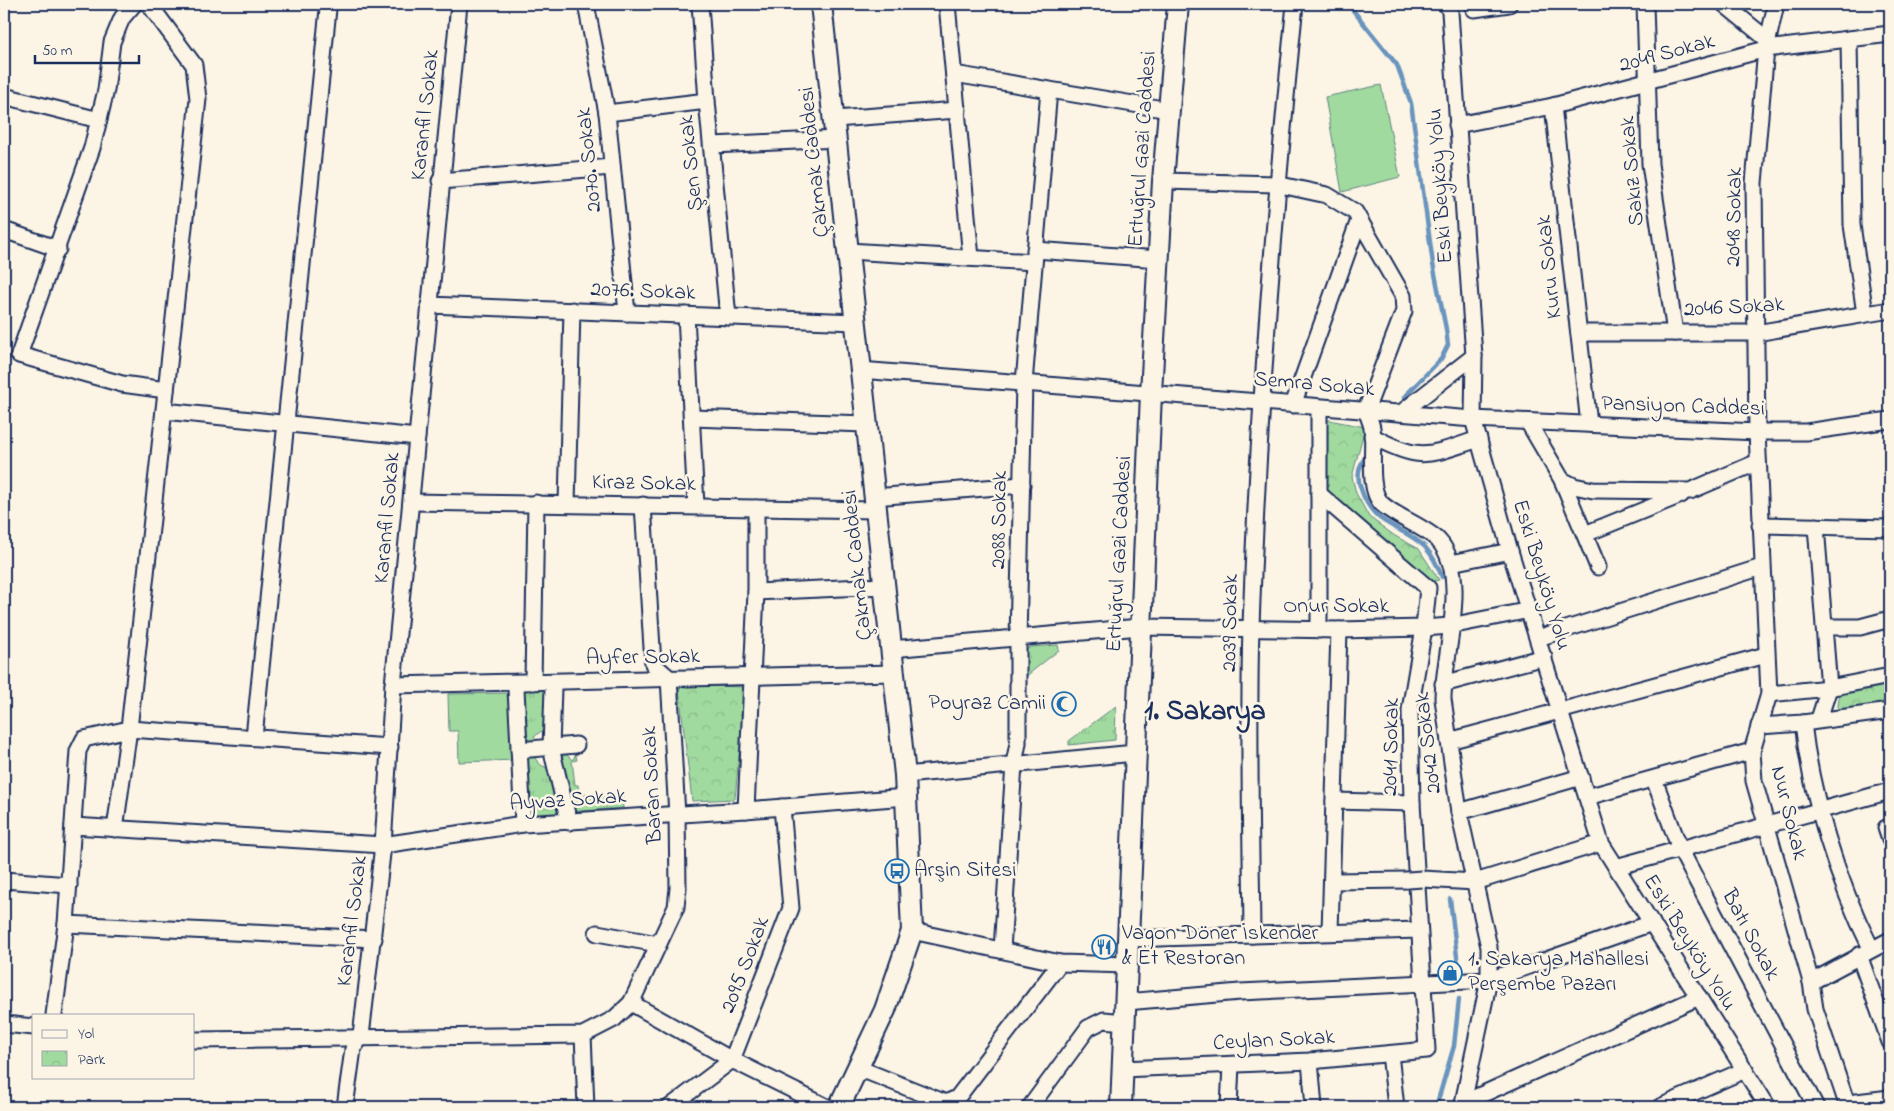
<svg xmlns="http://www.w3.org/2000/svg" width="1894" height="1111" font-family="'Indie Flower',sans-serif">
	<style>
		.grass { fill: url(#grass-tufts); stroke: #5e847e }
		.park { fill: url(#park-crowns); stroke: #5e847e }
		.pitch { fill: #a1da9f; stroke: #5e847e }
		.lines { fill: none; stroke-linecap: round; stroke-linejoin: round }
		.stream { stroke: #6994bd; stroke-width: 4.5 }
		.street-casing { stroke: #1b2f5e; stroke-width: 19 }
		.secondary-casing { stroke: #1b2f5e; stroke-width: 24 }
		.street { stroke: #fcf5e5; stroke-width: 15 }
		.secondary { stroke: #fcf5e5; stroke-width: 20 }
		.street-bridge-casing { stroke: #1b2f5e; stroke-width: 19; stroke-linecap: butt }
		.street-bridge { stroke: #fcf5e5; stroke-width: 15 }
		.labels { text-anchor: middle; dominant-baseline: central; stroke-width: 5; stroke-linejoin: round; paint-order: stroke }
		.street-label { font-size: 22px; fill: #1b2f5e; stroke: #fcf5e5 }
		.poi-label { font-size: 22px; fill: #1b2f5e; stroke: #fcf5e5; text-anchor: start }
		.district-label { font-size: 28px; font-weight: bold; fill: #1b2f5e; stroke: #fcf5e5 }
	</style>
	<defs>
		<pattern id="grass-tufts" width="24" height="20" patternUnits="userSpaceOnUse" patternTransform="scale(1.25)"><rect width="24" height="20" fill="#a1da9f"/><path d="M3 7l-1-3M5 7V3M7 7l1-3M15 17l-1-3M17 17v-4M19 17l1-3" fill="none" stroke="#8abb8b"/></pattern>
		<pattern id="park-crowns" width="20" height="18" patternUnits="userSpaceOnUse" patternTransform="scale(1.25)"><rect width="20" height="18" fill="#a1da9f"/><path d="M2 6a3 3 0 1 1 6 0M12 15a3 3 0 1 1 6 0" fill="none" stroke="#8abb8b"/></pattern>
	</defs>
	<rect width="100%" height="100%" fill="#fcf5e5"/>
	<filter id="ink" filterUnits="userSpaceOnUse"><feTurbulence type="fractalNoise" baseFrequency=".02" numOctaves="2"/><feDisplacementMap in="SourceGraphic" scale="10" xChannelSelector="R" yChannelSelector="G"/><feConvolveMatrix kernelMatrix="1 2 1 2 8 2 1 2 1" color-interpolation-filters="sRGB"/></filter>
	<g filter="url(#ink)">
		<g class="grass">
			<polygon points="1058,645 1059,650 1025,677 1025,652 1030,647"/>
			<polygon points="550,688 544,729 535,736 532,747 521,748 519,689"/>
			<polygon points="1116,706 1115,740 1069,745 1069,741"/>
			<polygon points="574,748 577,760 572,761 575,785 578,785 579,795 597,794 598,797 622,794 623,808 570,812 556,755 564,752 572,760 575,756"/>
			<path d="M521 753H532C537 762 542 769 553 768L565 813 524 816Z"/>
		</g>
		<g class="park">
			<polygon points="1324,419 1365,427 1352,477 1356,493 1369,517 1395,536 1419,549 1439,580 1427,582 1325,491"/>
			<polygon points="682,685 745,687 735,799 692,801 679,689"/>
			<polygon points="1890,685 1890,703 1874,708 1837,712 1840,692"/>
		</g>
		<g class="pitch">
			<polygon points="1381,85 1400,177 1342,192 1325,97"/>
			<polygon points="514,693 517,760 459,762 458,731 449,731 448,694"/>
		</g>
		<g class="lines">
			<g class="stream">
				<polyline points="1348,4 1397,65 1411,103 1433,264 1446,329 1448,345 1441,359 1404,397"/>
				<path d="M1368 454C1359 464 1356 476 1361 489 1374 529 1402 524 1425 547 1433 556 1438 566 1442 577"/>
				<polyline points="1450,899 1459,973"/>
				<polyline points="1436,1107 1454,1046 1459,999"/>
			</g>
			<g class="street-casing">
				<g id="street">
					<polyline points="134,4 122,18 112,42 106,90 92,148 19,355 122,384 166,390"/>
					<polyline points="586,4 607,113 627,313"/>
					<polyline points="700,4 707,101 728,317"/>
					<polyline points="947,4 971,258"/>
					<polyline points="1447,4 1450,12 1474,356 1473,419 1510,551 1601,843 1768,1107"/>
					<polyline points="1645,4 1650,164 1675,333"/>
					<polyline points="1724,4 1768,40"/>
					<polyline points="1776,4 1766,49 1754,183 1757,432 1769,694 1752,751 1754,781 1811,982 1815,1009 1848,1107"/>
					<polyline points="1474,9 1509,4"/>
					<polyline points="1849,39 1852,225 1865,314"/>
					<polyline points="954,74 1169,110"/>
					<polyline points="4,96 99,120"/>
					<polyline points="1553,106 1589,424"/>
					<polyline points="607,113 707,101"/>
					<polyline points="835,119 958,110"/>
					<polyline points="1457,125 1553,106 1766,49 1890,34"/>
					<polyline points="713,145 837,139"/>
					<polyline points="440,181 612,167"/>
					<path d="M1163 181 1276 184 1327 195 1355 212 1403 296 1404 311 1366 410C1368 416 1371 422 1372 428 1375 449 1367 487 1381 503 1392 515 1425 527 1438 540 1471 575 1443 655 1443 699L1459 812 1489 947V980L1463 1103"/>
					<polyline points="4,230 58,249"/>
					<polyline points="1035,250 1159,259"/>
					<polyline points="848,251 1034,262"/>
					<polyline points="429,305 855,322"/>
					<polyline points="686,315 696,506"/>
					<polyline points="1579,333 1756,333 1890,310"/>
					<polyline points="860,370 1473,419 1757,432 1806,432 1890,420"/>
					<polyline points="1293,405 1359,220"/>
					<polyline points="1319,407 1319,630"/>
					<polyline points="164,411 417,437"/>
					<polyline points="1401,413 1474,356"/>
					<polyline points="692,418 866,424"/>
					<polyline points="1528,422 1562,480 1574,486 1593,490 1690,491 1758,462"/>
					<path d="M1372 436C1422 463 1428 455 1479 439"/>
					<polyline points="1562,480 1598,567"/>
					<polyline points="874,497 1022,485"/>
					<polyline points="411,502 876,510"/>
					<polyline points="567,504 572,310"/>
					<polyline points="1760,525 1890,528"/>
					<polyline points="1816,526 1829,688 1819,719"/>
					<polyline points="1585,534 1681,495"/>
					<polyline points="1451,563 1510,551"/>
					<polyline points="756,592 884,586"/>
					<polyline points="1824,627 1860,627 1890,619"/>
					<polyline points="1538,638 1762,567"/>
					<polyline points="891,649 1140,627 1339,630 1424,628 1450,626 1530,610"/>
					<polyline points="533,682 536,503"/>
					<polyline points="1443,684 1544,657"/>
					<polyline points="393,685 894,673"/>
					<polyline points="553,688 551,748 569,822"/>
					<polyline points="516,689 523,824"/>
					<polyline points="1769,694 1829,688 1890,676"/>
					<path d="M1803 723C1811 796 1838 883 1871 948"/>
					<polyline points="1759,726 1803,723 1890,711"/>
					<polyline points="254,737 328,9 324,4"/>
					<polyline points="1449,741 1766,655"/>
					<polyline points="519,750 576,745"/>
					<polyline points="905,775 1135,753"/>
					<polyline points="1654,779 1680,849 1816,1107"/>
					<polyline points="1587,797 1752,751"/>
					<polyline points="1334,801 1412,803"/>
					<polyline points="746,810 756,592 756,508"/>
					<polyline points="1459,812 1581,777"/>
					<polyline points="73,826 383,845 523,824 746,810 906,797"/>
					<polyline points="1886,828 1890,840"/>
					<polyline points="115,829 129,729 198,99 194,65 149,4"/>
					<polyline points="1616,867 1890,791"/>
					<polyline points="1422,879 1475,882 1601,843"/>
					<polyline points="4,880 69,885"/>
					<polyline points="1332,881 1408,880"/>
					<polyline points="66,924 374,939"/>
					<polyline points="912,931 1060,963 1127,965"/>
					<polyline points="1330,932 1339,630"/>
					<polyline points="597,933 658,944"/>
					<path d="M1252 935C1251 832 1248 729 1251 626 1258 418 1274 211 1295 4"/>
					<polyline points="1128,939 1419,930"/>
					<polyline points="1002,950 1014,764 1018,743 1018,639 1024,383 1049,90"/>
					<polyline points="1859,955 1890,1042"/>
					<polyline points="1811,982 1890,940"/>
					<polyline points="1126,1002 1240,992 1489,980 1652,923"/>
					<polyline points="631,1003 732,1060 827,1107"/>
					<polyline points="54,1015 66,924 78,751 84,739 129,729 390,747"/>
					<polyline points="4,1024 34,1027"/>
					<polyline points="583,1035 586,1107"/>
					<polyline points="194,1040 583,1035 614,1019 631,1003 676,907 678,888 677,815 669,678 653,664 643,505"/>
					<polyline points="1390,1054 1396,1107"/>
					<polyline points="1310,1061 1314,1107"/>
					<polyline points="858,1068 946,1103 957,1098 1060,963"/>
					<polyline points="1122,1069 1310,1061 1427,1050 1412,803 1410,710 1424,628 1428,588 1319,494"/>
					<polyline points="1463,1103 1699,997"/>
					<polyline points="1848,1103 1890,1098"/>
					<polyline points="345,1107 353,1049 361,1036 383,845 393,685 459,4"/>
					<polyline points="670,1107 732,1060 791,908 782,807"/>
					<polyline points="1030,1107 1088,1028 1104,1020 1124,1022"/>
					<polyline points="1229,1107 1231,1065"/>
					<polyline points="1660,1107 1745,1070"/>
				</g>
			</g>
			<g class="secondary-casing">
				<g id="secondary">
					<polyline points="821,4 905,775 912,931 885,1010 839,1107"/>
					<polyline points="1121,1107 1151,393 1163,181 1178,4"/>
				</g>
			</g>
			<use href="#street" class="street"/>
			<use href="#secondary" class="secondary"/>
			<g class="street-bridge-casing">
				<polyline id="street-bridge" points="1408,880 1422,879"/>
			</g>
			<use href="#street-bridge" class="street-bridge"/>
		</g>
	</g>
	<defs>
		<g id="mosque-ring" transform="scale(1.25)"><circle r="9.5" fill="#fcf5e5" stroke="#1f6fb2" stroke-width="1.5"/><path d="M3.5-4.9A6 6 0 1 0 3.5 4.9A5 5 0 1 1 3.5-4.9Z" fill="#1f6fb2"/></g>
		<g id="bus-ring" transform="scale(1.25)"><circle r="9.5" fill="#fcf5e5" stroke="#1f6fb2" stroke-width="1.5"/><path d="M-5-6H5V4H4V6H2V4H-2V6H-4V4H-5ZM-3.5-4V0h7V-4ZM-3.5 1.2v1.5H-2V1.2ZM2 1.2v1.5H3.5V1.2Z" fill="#1f6fb2"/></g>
		<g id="restaurant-ring" transform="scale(1.25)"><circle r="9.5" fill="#fcf5e5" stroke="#1f6fb2" stroke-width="1.5"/><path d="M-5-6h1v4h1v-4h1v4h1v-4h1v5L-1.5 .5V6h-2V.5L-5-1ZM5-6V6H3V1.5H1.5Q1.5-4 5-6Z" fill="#1f6fb2"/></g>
		<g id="shop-ring" transform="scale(1.25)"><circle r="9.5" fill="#fcf5e5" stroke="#1f6fb2" stroke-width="1.5"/><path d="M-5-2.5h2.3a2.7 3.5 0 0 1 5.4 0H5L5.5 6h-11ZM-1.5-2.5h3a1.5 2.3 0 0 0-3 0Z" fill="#1f6fb2"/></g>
	</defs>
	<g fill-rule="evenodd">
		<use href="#mosque-ring" x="1064" y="704"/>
		<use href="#bus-ring" x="897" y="871"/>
		<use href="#restaurant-ring" x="1104" y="947"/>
		<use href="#shop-ring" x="1450" y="973"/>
	</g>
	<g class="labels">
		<g class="street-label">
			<text transform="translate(1667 54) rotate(-15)">2049 Sokak</text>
			<text transform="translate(426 115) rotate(-84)">Karanfil Sokak</text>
			<text transform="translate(1143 149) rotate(-86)">Ertuğrul Gazi Caddesi</text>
			<text transform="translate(590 160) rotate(-96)">2070. Sokak</text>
			<text transform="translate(815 162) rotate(-96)">Çakmak Caddesi</text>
			<text transform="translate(692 163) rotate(-96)">Şen Sokak</text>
			<text transform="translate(1633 171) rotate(-95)">Sakız Sokak</text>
			<text transform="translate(1441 186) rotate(-94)">Eski Beyköy Yolu</text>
			<text transform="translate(1735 217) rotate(-89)">2048 Sokak</text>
			<text transform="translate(1550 267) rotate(-96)">Kuru Sokak</text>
			<text transform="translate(643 292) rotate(2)">2076. Sokak</text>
			<text transform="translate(1734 308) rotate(-3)">2046 Sokak</text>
			<text transform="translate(1314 385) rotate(5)">Semra Sokak</text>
			<text transform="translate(1683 407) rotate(2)">Pansiyon Caddesi</text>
			<text transform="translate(644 484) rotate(1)">Kiraz Sokak</text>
			<text transform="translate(388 518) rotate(-85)">Karanfil Sokak</text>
			<text transform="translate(1000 520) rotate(-89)">2088 Sokak</text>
			<text transform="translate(1120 554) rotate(-87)">Ertuğrul Gazi Caddesi</text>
			<text transform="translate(858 565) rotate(-96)">Çakmak Caddesi</text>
			<text transform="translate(1541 575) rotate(73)">Eski Beyköy Yolu</text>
			<text x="1336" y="607">Onur Sokak</text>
			<text transform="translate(1231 623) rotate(-89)">2039 Sokak</text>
			<text transform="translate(643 658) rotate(-1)">Ayfer Sokak</text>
			<text transform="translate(1429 743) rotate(-97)">2042 Sokak</text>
			<text transform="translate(1392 747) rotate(-89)">2041 Sokak</text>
			<text transform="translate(653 785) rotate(-93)">Baran Sokak</text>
			<text transform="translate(568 801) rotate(-4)">Ayvaz Sokak</text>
			<text transform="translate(1788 813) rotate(76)">Nur Sokak</text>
			<text transform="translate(353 921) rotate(-83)">Karanfil Sokak</text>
			<text transform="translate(1750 935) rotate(62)">Batı Sokak</text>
			<text transform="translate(1689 943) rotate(58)">Eski Beyköy Yolu</text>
			<text transform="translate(746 965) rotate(-69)">2095 Sokak</text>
			<text transform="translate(1274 1041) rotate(-3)">Ceylan Sokak</text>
		</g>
		<g class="poi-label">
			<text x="1046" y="704" text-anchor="end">Poyraz Camii</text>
			<text x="914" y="871">Arşin Sitesi</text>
			<text x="1122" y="934">Vagon Döner İskender<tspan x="1122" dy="25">&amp; Et Restoran</tspan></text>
			<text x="1468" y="960">1. Sakarya Mahallesi<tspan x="1468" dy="25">Perşembe Pazarı</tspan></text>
		</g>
		<g class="district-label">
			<text x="1205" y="712">1. Sakarya</text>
		</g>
	</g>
	<rect width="1894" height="1111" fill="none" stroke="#fcf5e5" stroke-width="20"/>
	<rect x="10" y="10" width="1874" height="1091" fill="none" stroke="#1b2f5e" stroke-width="2" filter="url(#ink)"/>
	<rect x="32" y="1014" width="162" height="65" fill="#fcf5e5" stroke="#a2a6af"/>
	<rect x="42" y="1030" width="25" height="8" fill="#fcf5e5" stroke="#a2a6af"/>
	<text x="78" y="1038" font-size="15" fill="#1b2f5e">Yol</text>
	<rect x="42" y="1051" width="25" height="15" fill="url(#park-crowns)" stroke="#a2a6af"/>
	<text x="78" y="1064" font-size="15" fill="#1b2f5e">Park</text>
	<path d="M35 55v8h104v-8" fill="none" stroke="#1b2f5e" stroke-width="2.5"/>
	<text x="42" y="55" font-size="15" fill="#1b2f5e" stroke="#fcf5e5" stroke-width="4" paint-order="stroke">50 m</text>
</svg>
